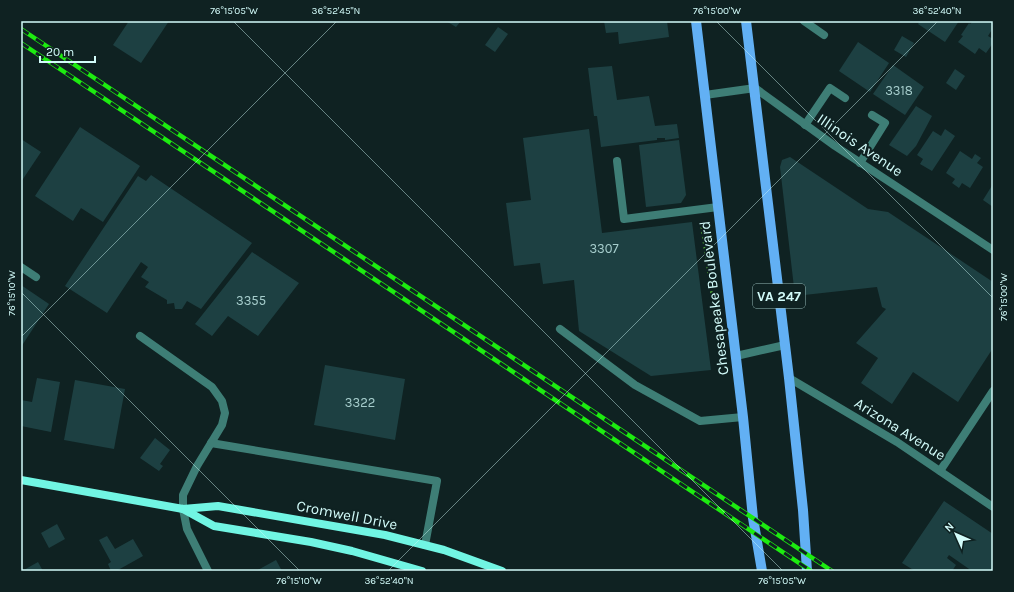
<svg xmlns="http://www.w3.org/2000/svg" width="1014" height="592" font-family="Karla,sans-serif">
	<style>
		.building { fill: #1d4042 }
		.lines { fill: none; stroke-linecap: round; stroke-linejoin: round }
		.path { stroke: #51ac37; stroke-width: 2.5; stroke-dasharray: 2 3; stroke-linecap: butt }
		.lane { stroke: #3e7e76; stroke-width: 8 }
		.street { stroke: #3e7e76; stroke-width: 8 }
		.secondary { stroke: #71f5e3; stroke-width: 8 }
		.primary { stroke: #62b0f4; stroke-width: 10 }
		.rail-casing { stroke: #1deb10; stroke-width: 4.5 }
		.rail { stroke: #0f2222; stroke-width: 3; stroke-dasharray: 9; stroke-linecap: butt }
		.ticks { fill: none; stroke: #d3fcfa; stroke-width: 1; stroke-opacity: 0.45 }
		.labels { text-anchor: middle; dominant-baseline: central; stroke-width: 4; stroke-linejoin: round; paint-order: stroke }
		.number-label { font-size: 13px; fill: #a6cdcc }
		.shield { fill: #0f2222; stroke: #98bbb9; stroke-width: 1 }
		.shield-label { font-size: 14px; font-weight: bold; fill: #d3fcfa }
		.street-label { font-size: 15px; fill: #d3fcfa; stroke: #0f2222 }
		.neatline { fill: none; stroke: #d3fcfa; stroke-width: 1.5 }
		.ticks-label { font-size: 10px; text-anchor: middle; fill: #d3fcfa }
	</style>
	<rect width="100%" height="100%" fill="#0f2222"/>
	<g class="building">
		<polygon points="129,21 169,21 141,63 113,45"/>
		<polygon points="446,21 461,21 456,27"/>
		<polygon points="604,21 667,21 669,37 619,44 618,32 606,33"/>
		<polygon points="920,21 959,21 945,42 918,24"/>
		<polygon points="973,21 989,21 993,24 993,28 988,36 993,39 993,43 986,53 979,48 975,54 958,42 963,36 961,35 969,23 970,24"/>
		<polygon points="498,27 508,34 495,52 485,45"/>
		<polygon points="902,36 914,43 906,57 894,50"/>
		<polygon points="858,42 889,63 870,92 839,71"/>
		<polygon points="893,65 924,87 905,115 873,94"/>
		<polygon points="612,66 617,100 649,96 655,126 677,124 679,138 665,140 665,138 657,138 657,140 601,147 597,116 594,116 588,68"/>
		<polygon points="955,69 965,76 956,90 946,83"/>
		<polygon points="916,106 932,116 916,146 907,156 889,145"/>
		<polygon points="80,127 140,166 103,222 81,208 73,221 35,196"/>
		<polygon points="589,129 602,233 692,222 711,370 651,376 579,331 574,280 543,284 540,263 514,266 506,203 531,200 523,138"/>
		<polygon points="945,129 955,136 932,171 920,164 923,159 917,155 933,131 941,136"/>
		<polygon points="21,139 41,152 21,182"/>
		<polygon points="679,140 686,195 681,203 646,207 639,145"/>
		<polygon points="960,151 972,159 975,154 981,158 977,163 983,167 970,188 962,183 959,188 952,183 955,179 946,173"/>
		<polygon points="790,157 868,209 888,212 993,282 993,348 958,402 913,372 892,404 861,383 878,358 856,343 886,309 882,307 877,287 795,296 780,167 782,160"/>
		<polygon points="151,175 252,243 201,309 187,301 182,309 175,309 174,303 167,304 167,300 145,287 149,282 141,277 148,267 141,262 107,313 65,286 138,176 146,181"/>
		<polygon points="993,184 993,207 983,200"/>
		<polygon points="252,252 299,283 258,336 228,316 212,336 195,324"/>
		<polygon points="21,285 49,304 21,347"/>
		<polygon points="325,365 405,379 395,440 314,425"/>
		<polygon points="37,378 60,382 51,432 21,426 21,400 32,402"/>
		<polygon points="75,380 125,389 114,449 64,440"/>
		<polygon points="155,438 170,450 160,464 163,466 159,471 140,458"/>
		<polygon points="944,501 993,534 993,571 972,571 949,555 947,558 956,565 952,571 915,571 902,563"/>
		<polygon points="57,524 65,539 49,548 41,533"/>
		<polygon points="107,536 115,549 133,539 143,556 118,570 111,571 108,564 111,562 99,540"/>
		<polygon points="276,560 282,571 256,571"/>
		<polygon points="38,562 43,571 22,571"/>
	</g>
	<g class="lines">
		<polyline class="path" points="701,222 713,303"/>
		<g class="lane">
			<polyline points="804,21 824,35"/>
			<polyline points="805,125 830,88 845,98"/>
			<polyline points="617,161 624,219 718,207"/>
			<polyline points="860,163 885,123 872,115"/>
			<polyline points="21,267 36,277"/>
			<polyline points="560,329 635,385 700,421 743,417"/>
			<polyline points="140,336 212,387 222,401 225,413 222,425 197,466 183,495 183,509"/>
			<polyline points="211,443 437,481 425,545"/>
		</g>
		<g class="street">
			<polyline points="705,95 755,88 835,146 993,250"/>
			<polyline points="736,356 785,345"/>
			<polyline points="789,378 897,442 993,507"/>
			<polyline points="940,471 993,391"/>
			<polyline points="183,509 187,529 208,571"/>
		</g>
		<g class="secondary">
			<polyline points="21,480 183,509 218,506 385,535 444,550 502,571"/>
			<polyline points="183,509 214,526 311,542 352,551 422,571"/>
		</g>
		<g class="primary">
			<polyline points="696,21 743,417 753,518 762,571"/>
			<polyline points="746,21 789,378 803,510 807,571"/>
		</g>
		<g class="rail-casing">
			<g id="rail">
				<polyline points="21,29 832,571"/>
				<polyline points="21,43 811,571"/>
			</g>
		</g>
		<use href="#rail" class="rail"/>
	</g>
	<path class="ticks" d="M233 21 783 571M716 21 993 298M21 292 300 571M21 337 337 21M388 571 938 21M990 571 993 568"/>
	<g class="labels">
		<g class="number-label">
			<text x="899" y="90">3318</text>
			<text x="604" y="248">3307</text>
			<text x="251" y="300">3355</text>
			<text x="360" y="402">3322</text>
		</g>
		<rect class="shield" x="753" y="284" width="52" height="24" rx="3"/>
		<g class="shield-label">
			<text x="779" y="296">VA 247</text>
		</g>
		<g class="street-label">
			<text transform="translate(860 145) rotate(34)">Illinois Avenue</text>
			<text transform="translate(714 298) rotate(-97)">Chesapeake Boulevard</text>
			<text transform="translate(900 429) rotate(32)">Arizona Avenue</text>
			<text transform="translate(347 515) rotate(11)">Cromwell Drive</text>
		</g>
	</g>
	<rect width="1014" height="592" fill="none" stroke="#0f2222" stroke-width="44"/>
	<g transform="translate(956 534) rotate(315)" stroke="#0f2222" stroke-width="3" paint-order="stroke">
	<path d="M0-3L7 15L0 10L-7 15Z" fill="#d3fcfa"/>
	<text y="-6" font-size="11" font-weight="bold" text-anchor="middle" fill="#d3fcfa">N</text>
	</g>
	<path d="M40 56v6h55v-6" fill="none" stroke="#d3fcfa" stroke-width="2"/>
	<text x="46" y="56" font-size="12" fill="#d3fcfa" stroke="#0f2222" stroke-width="3" paint-order="stroke">20 m</text>
	<rect x="22" y="22" width="970" height="548" class="neatline"/>
	<g class="ticks-label">
		<text x="234" y="14">76°15'05"W</text>
		<text x="336" y="14">36°52'45"N</text>
		<text x="717" y="14">76°15'00"W</text>
		<text x="937" y="14">36°52'40"N</text>
		<text transform="translate(11 293) rotate(-90)" y="4">76°15'10"W</text>
		<text transform="translate(1003 297) rotate(-90)" y="4">76°15'00"W</text>
		<text x="299" y="584">76°15'10"W</text>
		<text x="389" y="584">36°52'40"N</text>
		<text x="782" y="584">76°15'05"W</text>
	</g>
</svg>
